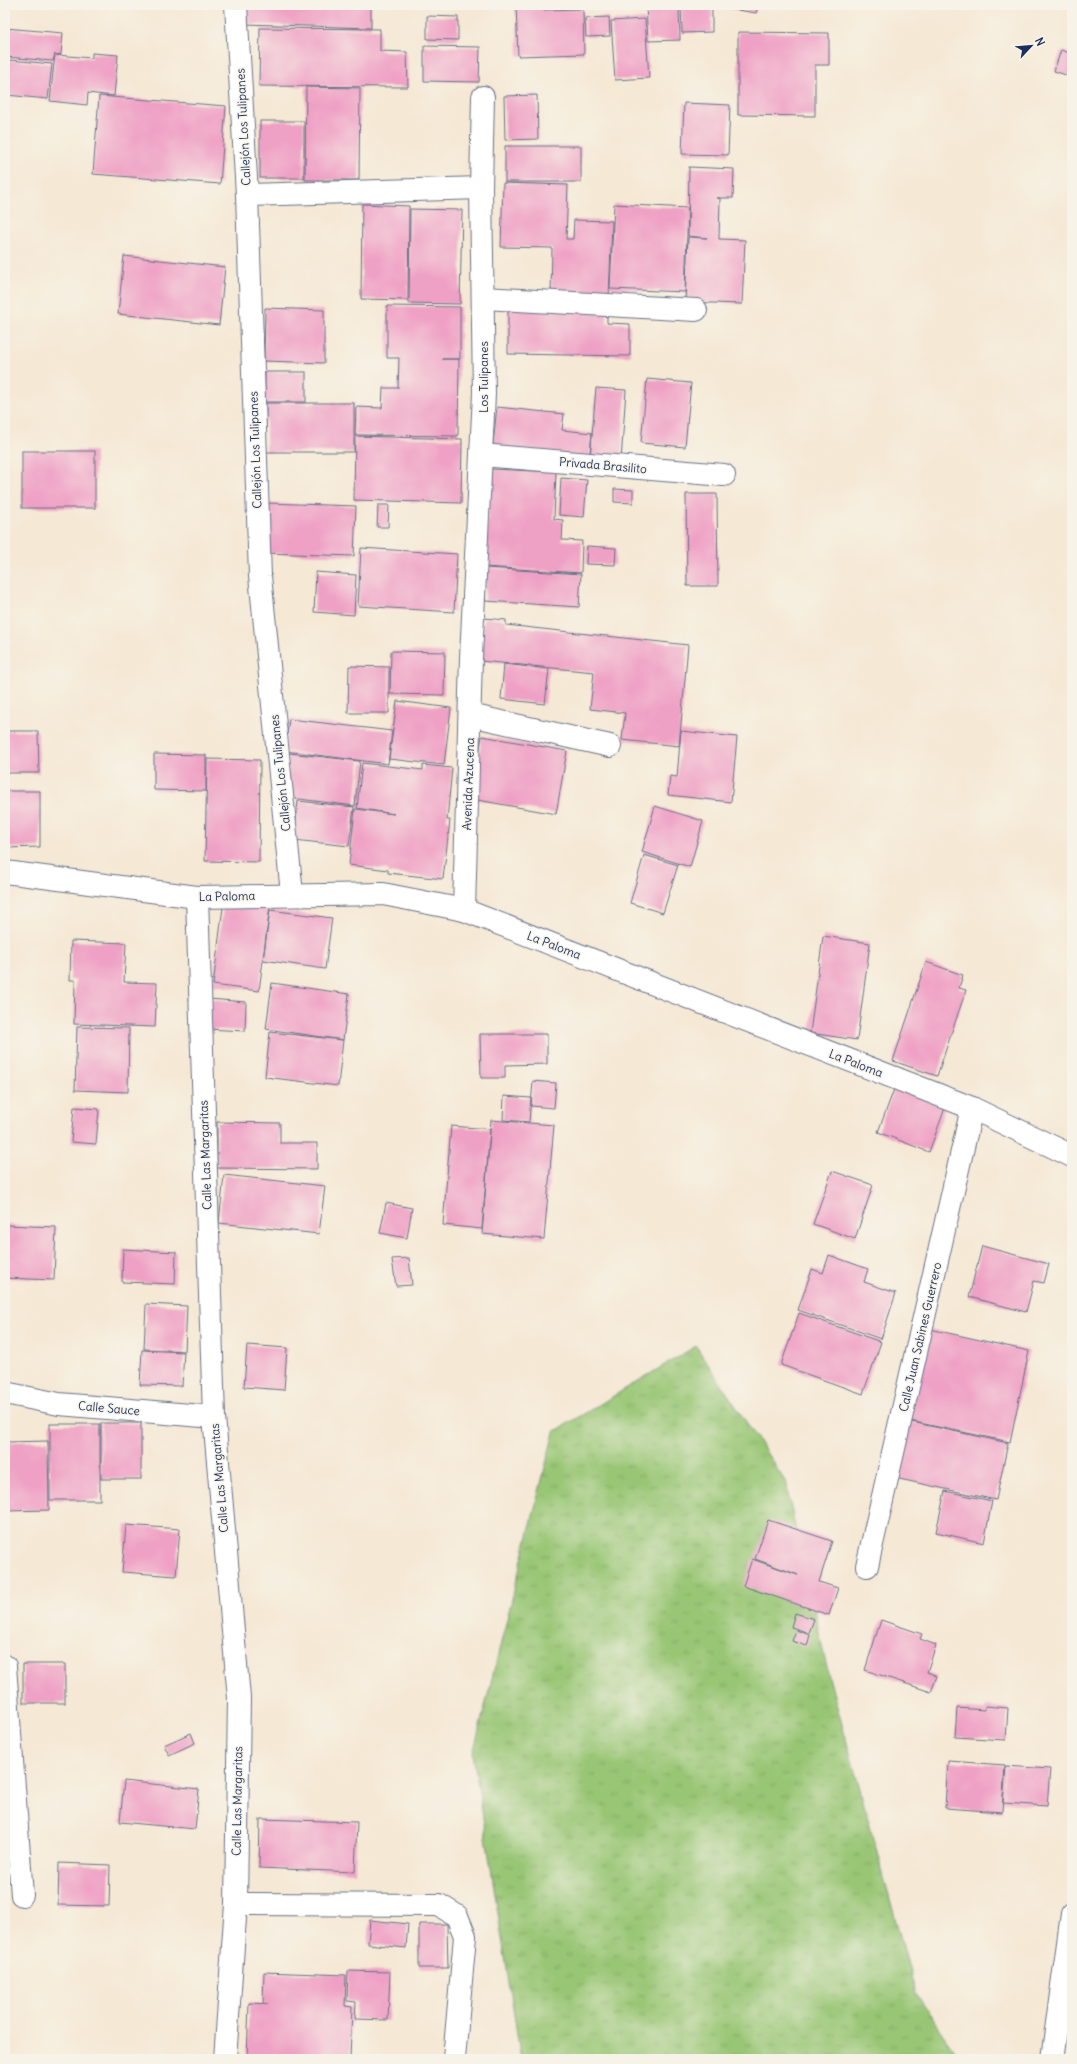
<svg xmlns="http://www.w3.org/2000/svg" width="1077" height="2064" font-family="Delius,sans-serif">
	<style>
		.grass { fill: url(#grass-tufts); stroke: #5a7a69 }
		.building { fill: #efa1c5 }
		.lines { fill: none; stroke-linecap: round; stroke-linejoin: round }
		.street-casing { stroke: #677087; stroke-width: 24 }
		.street { stroke: #fff; stroke-width: 22 }
		.labels { text-anchor: middle; dominant-baseline: central; stroke-width: 3; stroke-linejoin: round; paint-order: stroke }
		.street-label { font-size: 12px; fill: #1b2f5e; stroke: #f7f3e8 }
	</style>
	<defs>
		<pattern id="grass-tufts" width="24" height="20" patternUnits="userSpaceOnUse"><rect width="24" height="20" fill="#99c674"/><path d="M3 7l-1-3M5 7V3M7 7l1-3M15 17l-1-3M17 17v-4M19 17l1-3" fill="none" stroke="#83aa67"/></pattern>
	</defs>
	<rect width="100%" height="100%" fill="#f7f3e8"/>
	<filter id="ink" filterUnits="userSpaceOnUse"><feTurbulence type="fractalNoise" baseFrequency=".025" numOctaves="2"/><feDisplacementMap in="SourceGraphic" scale="8" xChannelSelector="R" yChannelSelector="G"/><feConvolveMatrix kernelMatrix="1 2 1 2 8 2 1 2 1" color-interpolation-filters="sRGB"/></filter>
	<filter id="wash" filterUnits="userSpaceOnUse"><feTurbulence type="fractalNoise" baseFrequency=".012" numOctaves="4" result="noise"/><feDisplacementMap in="SourceGraphic" scale="16" xChannelSelector="R" yChannelSelector="G"/><feGaussianBlur stdDeviation="0.9" result="paint"/><feColorMatrix in="noise" values="0 0 0 0 0 0 0 0 0 0 0 0 0 0 0 0 0 1.4 0 .05"/><feComposite in="paint" operator="in"/></filter>
	<g filter="url(#wash)">
		<rect width="100%" height="100%" fill="#f5e8d4"/>
		<polygon class="grass" points="696,1346 785,1481 829,1677 916,1994 961,2059 521,2059 473,1754 554,1432"/>
		<g id="blocks">
			<g class="building">
				<polygon points="244,5 371,5 371,28 244,24"/>
				<polygon points="516,5 543,5 544,10 583,9 584,54 518,56"/>
				<polygon points="646,5 679,5 680,40 648,41"/>
				<polygon points="681,5 712,5 712,32 682,33"/>
				<polygon points="725,5 758,5 756,13 725,8"/>
				<polygon points="427,16 458,17 458,40 427,39"/>
				<polygon points="609,17 610,36 586,37 585,18"/>
				<polygon points="645,19 649,78 615,80 611,21"/>
				<polygon points="5,28 63,33 61,54 56,55 92,58 92,53 118,55 114,96 88,93 87,105 50,101 55,54 53,61 5,57"/>
				<polygon points="260,28 380,29 380,51 407,52 408,87 259,86"/>
				<polygon points="738,32 829,33 829,65 815,65 815,116 738,115"/>
				<polygon points="424,46 480,47 479,82 424,81"/>
				<polygon points="1061,50 1072,54 1072,77 1054,71"/>
				<polygon points="10,60 52,64 48,99 6,95"/>
				<polygon points="306,87 360,88 359,180 305,180"/>
				<polygon points="537,95 538,139 505,140 504,96"/>
				<polygon points="99,96 226,106 220,184 93,174"/>
				<polygon points="684,103 730,105 728,155 682,154"/>
				<rect x="260" y="121" width="44" height="57"/>
				<rect x="505" y="146" width="76" height="36"/>
				<polygon points="689,167 734,169 733,198 716,198 720,198 719,239 745,240 742,304 685,302 688,237 707,238 688,236"/>
				<polygon points="503,183 568,185 566,239 573,239 574,220 612,221 609,297 551,295 552,248 501,247"/>
				<polygon points="362,204 409,206 408,300 361,299"/>
				<polygon points="614,204 688,208 685,292 610,289"/>
				<polygon points="410,209 462,210 460,304 409,303"/>
				<polygon points="124,256 225,267 219,325 118,314"/>
				<polygon points="387,306 460,307 460,359 442,359 459,359 458,436 355,435 356,407 382,408 383,388 398,388 399,358 387,358"/>
				<polygon points="265,308 324,310 324,363 264,361"/>
				<polygon points="508,308 607,309 607,323 630,324 630,356 508,354"/>
				<rect x="265" y="372" width="41" height="30"/>
				<polygon points="647,379 691,383 685,447 641,443"/>
				<polygon points="596,388 626,390 621,461 590,458"/>
				<rect x="266" y="403" width="88" height="49"/>
				<polygon points="497,407 564,414 562,430 592,433 589,463 492,454"/>
				<polygon points="355,436 462,439 461,503 354,500"/>
				<rect x="22" y="451" width="73" height="57"/>
				<polygon points="491,469 556,472 554,519 563,520 562,540 582,541 581,573 484,567"/>
				<polygon points="561,478 587,480 584,517 559,515"/>
				<polygon points="614,489 633,490 633,503 614,502"/>
				<polygon points="686,494 717,494 718,586 687,586"/>
				<polygon points="266,503 356,506 354,556 264,553"/>
				<polygon points="378,505 389,505 388,527 377,527"/>
				<polygon points="587,546 616,548 615,565 586,564"/>
				<polygon points="361,548 457,554 454,612 358,606"/>
				<polygon points="486,568 581,574 579,607 485,601"/>
				<polygon points="316,572 356,575 354,615 314,612"/>
				<polygon points="484,618 506,620 506,625 688,645 679,746 622,740 625,713 590,709 594,672 480,661"/>
				<polygon points="391,651 445,652 444,695 390,694"/>
				<polygon points="504,664 549,669 545,704 501,699"/>
				<polygon points="349,666 389,667 389,713 348,713"/>
				<polygon points="397,701 451,708 444,765 389,759"/>
				<polygon points="289,719 392,731 388,764 285,751"/>
				<polygon points="5,731 38,731 39,773 5,773"/>
				<polygon points="681,731 737,737 731,802 668,795 670,776 677,777"/>
				<polygon points="482,736 567,751 556,814 472,799"/>
				<polygon points="288,753 360,761 355,806 283,797"/>
				<polygon points="154,754 206,755 206,791 154,790"/>
				<polygon points="207,759 260,760 259,862 205,861"/>
				<polygon points="362,763 423,770 423,765 452,768 447,820 450,820 443,879 388,873 388,870 349,865 355,809 394,814 357,808"/>
				<polygon points="5,791 40,791 40,847 5,848"/>
				<polygon points="298,801 354,807 349,846 294,840"/>
				<polygon points="655,806 703,821 690,867 642,852"/>
				<polygon points="644,855 678,865 663,913 630,903"/>
				<polygon points="224,899 270,906 259,991 213,985"/>
				<polygon points="270,910 332,918 325,969 263,960"/>
				<polygon points="823,936 870,943 857,1040 810,1033"/>
				<polygon points="71,941 126,943 124,982 157,983 155,1027 74,1024 75,980 70,980"/>
				<polygon points="926,962 963,975 959,988 966,990 937,1076 893,1061"/>
				<polygon points="272,983 349,994 343,1040 266,1029"/>
				<polygon points="209,999 246,1002 245,1031 207,1029"/>
				<polygon points="77,1027 129,1028 128,1092 75,1090"/>
				<polygon points="270,1032 343,1040 338,1086 265,1077"/>
				<polygon points="480,1034 547,1034 547,1064 505,1065 505,1078 481,1078"/>
				<polygon points="533,1081 556,1083 554,1108 531,1106"/>
				<polygon points="896,1084 945,1108 929,1152 878,1132"/>
				<polygon points="504,1096 531,1098 529,1122 503,1120"/>
				<polygon points="74,1107 99,1109 96,1144 71,1142"/>
				<polygon points="491,1120 554,1125 544,1239 482,1234"/>
				<polygon points="217,1122 280,1123 280,1143 317,1143 317,1169 217,1168"/>
				<polygon points="451,1126 490,1129 482,1229 443,1225"/>
				<polygon points="832,1171 873,1185 855,1239 813,1224"/>
				<polygon points="224,1175 325,1186 319,1234 219,1223"/>
				<polygon points="386,1203 412,1208 407,1238 380,1233"/>
				<polygon points="5,1225 56,1227 54,1280 5,1278"/>
				<polygon points="982,1246 1049,1264 1044,1283 1034,1281 1026,1312 969,1297"/>
				<polygon points="123,1249 176,1252 175,1284 122,1282"/>
				<polygon points="829,1255 868,1269 864,1282 896,1293 881,1339 798,1310 812,1269 823,1273"/>
				<polygon points="409,1258 412,1285 396,1286 392,1259"/>
				<polygon points="146,1304 187,1306 185,1351 144,1349"/>
				<polygon points="799,1313 881,1342 863,1394 781,1365"/>
				<polygon points="930,1329 1029,1351 1010,1442 910,1421"/>
				<polygon points="247,1345 287,1348 284,1390 244,1387"/>
				<polygon points="142,1350 184,1352 182,1386 140,1385"/>
				<polygon points="907,1421 1008,1443 996,1500 895,1478"/>
				<rect x="101" y="1423" width="40" height="56"/>
				<rect x="50" y="1424" width="50" height="76"/>
				<polygon points="48,1441 49,1510 5,1511 5,1442"/>
				<polygon points="945,1491 992,1501 984,1543 936,1532"/>
				<polygon points="768,1520 832,1541 819,1582 838,1588 829,1615 743,1586 752,1559 798,1575 755,1559"/>
				<polygon points="126,1525 180,1529 176,1576 122,1572"/>
				<polygon points="795,1613 814,1619 809,1633 791,1627"/>
				<polygon points="881,1620 922,1634 920,1639 936,1645 927,1672 937,1676 931,1692 865,1670"/>
				<polygon points="796,1630 810,1635 807,1646 792,1641"/>
				<rect x="23" y="1664" width="42" height="39"/>
				<polygon points="985,1706 1008,1708 1006,1740 955,1737 957,1708 985,1710"/>
				<polygon points="191,1733 195,1743 169,1755 164,1745"/>
				<polygon points="948,1761 1005,1765 1002,1812 945,1808"/>
				<polygon points="1006,1766 1050,1769 1047,1806 1003,1803"/>
				<polygon points="124,1781 199,1789 195,1829 120,1822"/>
				<polygon points="260,1819 357,1822 355,1872 259,1868"/>
				<polygon points="59,1863 110,1865 109,1906 58,1905"/>
				<polygon points="370,1920 408,1924 406,1948 368,1944"/>
				<polygon points="419,1924 447,1924 448,1968 419,1968"/>
				<polygon points="348,1971 390,1972 388,2020 355,2019 356,2002 347,2001"/>
				<polygon points="264,1972 346,1975 345,2006 352,2007 350,2059 247,2058 249,2003 268,2004 263,2003"/>
			</g>
		</g>
	</g>
	<g filter="url(#ink)">
		<use href="#blocks" fill-opacity="0" stroke="#677087" stroke-width="1"/>
		<g class="lines">
			<g class="street-casing">
				<g id="street">
					<polyline points="236,5 247,195 260,576 292,894"/>
					<polyline points="247,195 481,188"/>
					<polyline points="483,298 696,310"/>
					<polyline points="481,455 724,475"/>
					<polyline points="470,715 610,746"/>
					<polyline points="5,872 197,897 383,894 464,910 972,1108 1072,1156"/>
					<polyline points="197,897 214,1417 239,1698 236,1904 225,2059"/>
					<polyline points="464,910 471,657 484,394 481,188 483,97"/>
					<polyline points="5,1393 59,1404 214,1417"/>
					<polyline points="867,1566 972,1108"/>
					<polyline points="5,1666 22,1895"/>
					<polyline points="236,1904 439,1905 457,1916 465,1936 454,2059"/>
					<polyline points="1052,2059 1072,1914"/>
				</g>
			</g>
			<use href="#street" class="street"/>
		</g>
	</g>
	<g class="labels">
		<g class="street-label">
			<text transform="translate(243 127) rotate(-93)">Callejón Los Tulipanes</text>
			<text transform="translate(483 377) rotate(-90)">Los Tulipanes</text>
			<text transform="translate(255 450) rotate(-92)">Callejón Los Tulipanes</text>
			<text transform="translate(603 465) rotate(5)">Privada Brasilito</text>
			<text transform="translate(280 773) rotate(-96)">Callejón Los Tulipanes</text>
			<text transform="translate(468 784) rotate(-88)">Avenida Azucena</text>
			<text transform="translate(227 896) rotate(-1)">La Paloma</text>
			<text transform="translate(554 945) rotate(21)">La Paloma</text>
			<text transform="translate(856 1063) rotate(21)">La Paloma</text>
			<text transform="translate(205 1155) rotate(-92)">Calle Las Margaritas</text>
			<text transform="translate(920 1337) rotate(-77)">Calle Juan Sabines Guerrero</text>
			<text transform="translate(109 1408) rotate(5)">Calle Sauce</text>
			<text transform="translate(219 1478) rotate(-95)">Calle Las Margaritas</text>
			<text transform="translate(237 1801) rotate(-89)">Calle Las Margaritas</text>
		</g>
	</g>
	<rect width="1077" height="2064" fill="none" stroke="#f7f3e8" stroke-width="20"/>
	<g transform="translate(1031 46) rotate(64)" stroke="#f7f3e8" stroke-width="3" paint-order="stroke">
	<path d="M0-3L7 15L0 10L-7 15Z" fill="#1b2f5e"/>
	<text y="-6" font-size="11" font-weight="bold" text-anchor="middle" fill="#1b2f5e">N</text>
	</g>
</svg>
